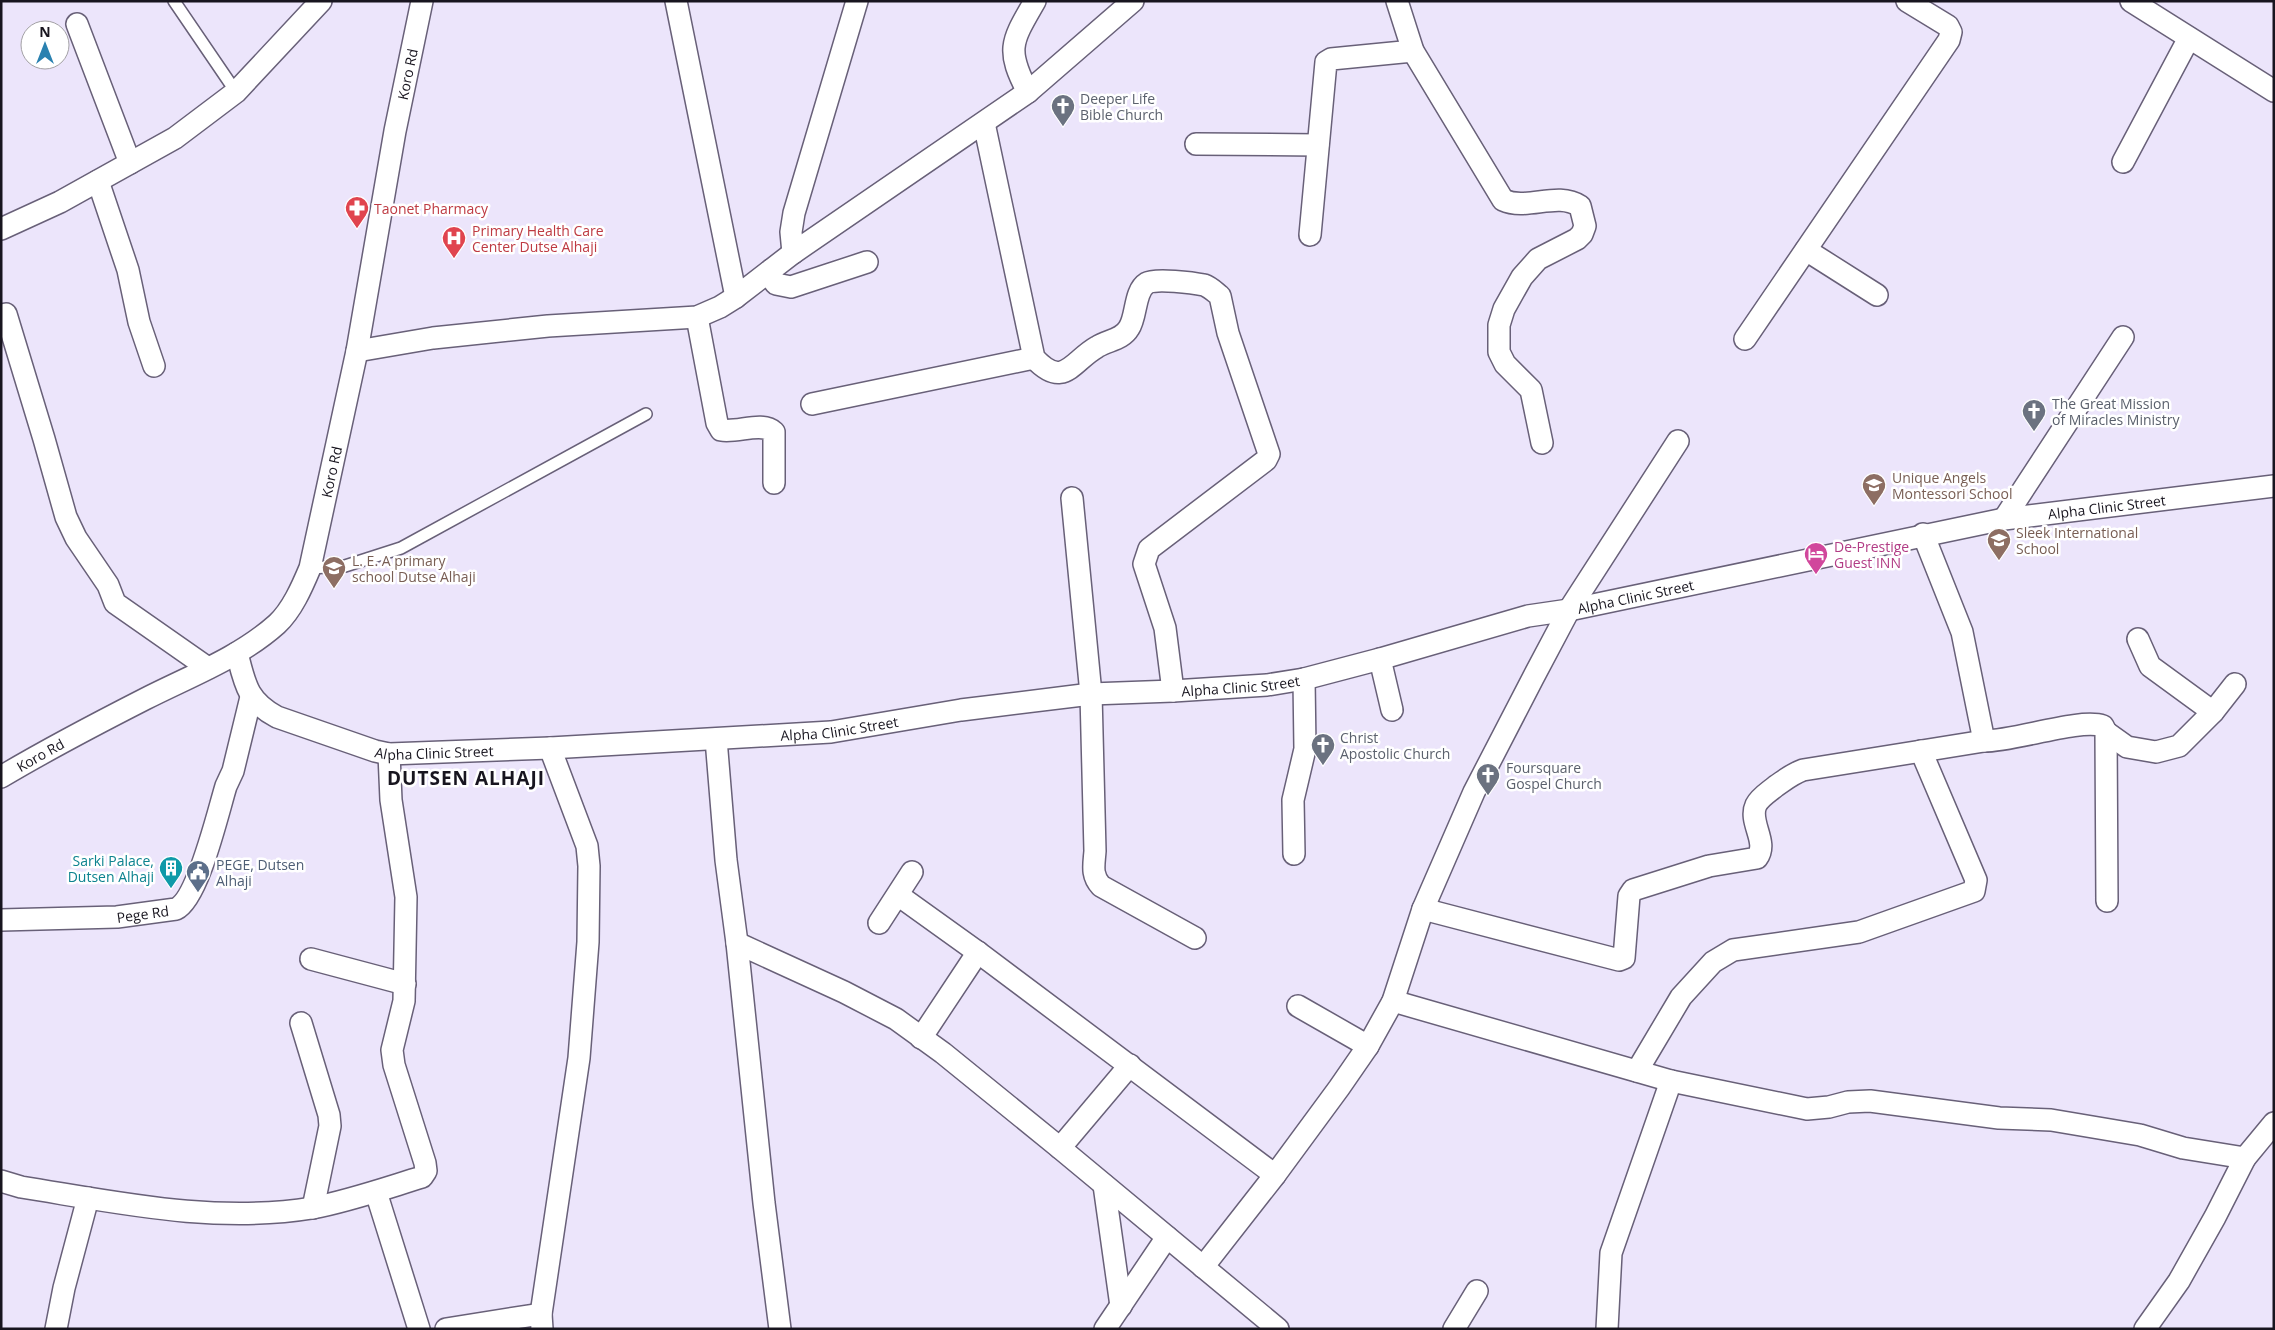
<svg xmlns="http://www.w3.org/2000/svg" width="2275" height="1330" font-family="'Open Sans',sans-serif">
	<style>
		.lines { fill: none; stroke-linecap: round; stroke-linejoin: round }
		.lane-casing { stroke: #686078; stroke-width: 14 }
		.street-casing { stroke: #686078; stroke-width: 24 }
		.lane { stroke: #fff; stroke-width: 11 }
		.street { stroke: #fff; stroke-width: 21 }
		.labels { text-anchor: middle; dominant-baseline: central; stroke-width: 5; stroke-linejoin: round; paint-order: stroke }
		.street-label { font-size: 14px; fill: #18151f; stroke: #fff }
		.worship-label { font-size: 14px; fill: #5b616d; stroke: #fff; text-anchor: start }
		.health-label { font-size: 14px; fill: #be3a42; stroke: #fff; text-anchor: start }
		.education-label { font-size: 14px; fill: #785e54; stroke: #fff; text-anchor: start }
		.hotel-label { font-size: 14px; fill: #b23c85; stroke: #fff; text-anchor: start }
		.culture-label { font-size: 14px; fill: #0d838f; stroke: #fff; text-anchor: end }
		.service-label { font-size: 14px; fill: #4e5e75; stroke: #fff; text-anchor: start }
		.district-label { font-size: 19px; font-weight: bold; letter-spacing: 1px; fill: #18151f; stroke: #fff }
	</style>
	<rect width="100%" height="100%" fill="#ece5fb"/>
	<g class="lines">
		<g class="lane-casing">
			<g id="lane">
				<polyline points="174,1 236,92"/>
				<polyline points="310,568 345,566 401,548 646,414"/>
			</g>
		</g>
		<g class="street-casing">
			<g id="street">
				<polyline points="676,1 736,297"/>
				<path d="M1397 1 1413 51 1503 200C1527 211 1557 191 1580 206L1585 226 1582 234 1577 239 1538 259 1522 277 1504 309 1499 325V352L1505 364 1531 390 1542 443"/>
				<polyline points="2131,1 2274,91"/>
				<polyline points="77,24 130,163"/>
				<path d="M1028 92C1005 49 1012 41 1035 1"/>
				<path d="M984 123 1034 358C1064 390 1072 361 1097 347 1108 340 1122 340 1129 328 1137 316 1134 291 1147 283 1155 278 1194 283 1204 285 1210 287 1215 292 1220 296L1228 333 1269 454 1266 460 1149 549 1144 564 1165 628 1173 691"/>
				<polyline points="1196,144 1318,145"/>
				<polyline points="2123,162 2189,38"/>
				<polyline points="98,181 128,270 139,322 154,366"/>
				<polyline points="1,229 60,202 175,138 236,92 321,1"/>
				<polyline points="1310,235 1326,62 1331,59 1413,51"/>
				<polyline points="1806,250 1877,295"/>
				<polyline points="793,253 791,232 794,213 857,1"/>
				<polyline points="771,270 773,280 776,284 791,287 867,262"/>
				<polyline points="6,314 44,439 66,517 76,538 108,585 115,603 208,668"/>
				<path d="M697 317 717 423 721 430C738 433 762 421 774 432V483"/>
				<polyline points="1745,339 1949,40 1951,32 1948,26 1907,1"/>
				<polyline points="357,351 433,338 548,326 697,317 720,307 736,297 793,253 1028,92 1133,1"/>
				<polyline points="812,404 1034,358"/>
				<path d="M1072 498 1091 694 1095 851C1094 865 1091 875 1101 886L1195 938"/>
				<polyline points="2004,519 2123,337"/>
				<polyline points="1923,534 1962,632 1984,741"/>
				<polyline points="2138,639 2150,666 2213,712"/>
				<path id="s1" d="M237 653C245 684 247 701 277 717L375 751 389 754 550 748 831 732 961 710 1091 694 1173 691 1267 685 1304 679 1380 659 1528 616 1569 610 2004 519 2274 486"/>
				<polyline points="1380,659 1392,710"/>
				<polyline points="2106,732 2127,747 2156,752 2179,746 2213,712 2235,684"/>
				<polyline points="716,739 726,860 737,943 764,1203 780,1329"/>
				<path id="s2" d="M1 777C48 749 96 724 145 699 190 676 239 658 277 624 292 610 302 587 310 568L357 351 395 131 422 1"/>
				<polyline points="1294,854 1293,800 1305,749 1304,679"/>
				<polyline points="898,895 983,956 1275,1175"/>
				<path d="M1423 909 1619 960 1624 958 1629 896 1633 890 1709 866 1757 858C1769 842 1748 822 1756 805 1760 797 1769 792 1776 786 1785 780 1792 774 1803 770L1984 741C2015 741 2080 718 2103 726L2106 732 2107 901"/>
				<path id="s3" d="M1 920 117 917 176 909C198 899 218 812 226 786L233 771 251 697"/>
				<polyline points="879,923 912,872"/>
				<polyline points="737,943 844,992 896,1019 943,1053 1060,1148 1278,1329"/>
				<polyline points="311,959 405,984"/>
				<polyline points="1393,1001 1671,1081 1807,1109 1829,1107 1848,1102 1870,1101 1999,1118 2051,1120 2140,1135 2183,1148 2245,1158"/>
				<polyline points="1298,1006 1368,1046"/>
				<polyline points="301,1023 329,1115 330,1126 313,1208"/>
				<polyline points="921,1038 978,952"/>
				<polyline points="1637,1071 1681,997 1713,962 1733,950 1859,932 1974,891 1976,880 1921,751"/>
				<polyline points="1060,1148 1130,1065"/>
				<path d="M1 1181 21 1187C116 1202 215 1224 312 1208 349 1201 386 1188 422 1177L426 1171 425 1163 394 1065 392 1050 404 1001 406 897 391 800 389 754"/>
				<polyline points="1104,1185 1121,1306"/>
				<polyline points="376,1192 419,1329"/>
				<polyline points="1203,1267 1275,1175 1339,1088 1368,1046 1393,1001 1423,909 1474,792 1533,678 1569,610 1678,441"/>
				<polyline points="56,1329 64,1288 88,1198"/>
				<polyline points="446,1329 541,1314"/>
				<polyline points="542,1329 541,1314 579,1058 588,942 589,866 587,846 550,748"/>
				<polyline points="1105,1329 1167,1237"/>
				<polyline points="1454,1329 1477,1291"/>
				<polyline points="1607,1329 1611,1253 1671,1081"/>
				<polyline points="2145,1329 2179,1281 2215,1217 2245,1158 2274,1123"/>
			</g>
		</g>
		<use href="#lane" class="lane"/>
		<use href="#street" class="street"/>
	</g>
	<defs>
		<g id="church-pin" transform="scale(1.25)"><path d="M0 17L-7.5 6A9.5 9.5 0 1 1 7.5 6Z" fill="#6b7280" stroke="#fff"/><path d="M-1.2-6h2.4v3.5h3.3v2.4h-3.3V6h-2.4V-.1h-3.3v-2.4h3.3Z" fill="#fff"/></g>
		<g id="pharmacy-pin" transform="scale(1.25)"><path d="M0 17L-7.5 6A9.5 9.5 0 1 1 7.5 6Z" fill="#e0444e" stroke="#fff"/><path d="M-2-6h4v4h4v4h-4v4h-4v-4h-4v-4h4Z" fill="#fff"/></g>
		<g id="hospital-pin" transform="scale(1.25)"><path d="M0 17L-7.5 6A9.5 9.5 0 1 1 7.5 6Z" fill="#e0444e" stroke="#fff"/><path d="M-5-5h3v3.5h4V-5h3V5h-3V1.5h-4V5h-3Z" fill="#fff"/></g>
		<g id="school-pin" transform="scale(1.25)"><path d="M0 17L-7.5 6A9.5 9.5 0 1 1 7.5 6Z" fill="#8d6e63" stroke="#fff"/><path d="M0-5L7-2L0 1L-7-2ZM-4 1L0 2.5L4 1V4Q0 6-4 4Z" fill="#fff"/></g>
		<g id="hotel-pin" transform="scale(1.25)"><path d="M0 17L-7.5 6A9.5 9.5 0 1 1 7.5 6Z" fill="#d1479c" stroke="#fff"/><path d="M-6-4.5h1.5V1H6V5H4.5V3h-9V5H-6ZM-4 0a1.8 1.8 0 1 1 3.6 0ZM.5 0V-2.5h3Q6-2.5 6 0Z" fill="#fff"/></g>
		<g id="building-pin" transform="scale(1.25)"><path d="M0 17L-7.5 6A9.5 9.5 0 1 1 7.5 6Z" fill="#0f9aa8" stroke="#fff"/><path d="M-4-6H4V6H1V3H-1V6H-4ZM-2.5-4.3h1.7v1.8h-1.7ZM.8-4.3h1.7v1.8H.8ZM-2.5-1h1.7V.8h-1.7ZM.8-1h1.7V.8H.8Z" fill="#fff"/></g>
		<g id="civic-pin" transform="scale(1.25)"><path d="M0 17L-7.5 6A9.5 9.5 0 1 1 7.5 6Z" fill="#5c6f8a" stroke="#fff"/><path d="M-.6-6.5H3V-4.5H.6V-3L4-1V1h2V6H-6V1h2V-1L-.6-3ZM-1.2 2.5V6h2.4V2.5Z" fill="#fff"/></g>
	</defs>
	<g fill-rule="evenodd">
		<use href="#church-pin" x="1063" y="106"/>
		<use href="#pharmacy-pin" x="357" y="208"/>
		<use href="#hospital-pin" x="454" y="238"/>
		<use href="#church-pin" x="2034" y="411"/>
		<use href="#school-pin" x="1874" y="485"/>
		<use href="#school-pin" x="1999" y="540"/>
		<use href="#hotel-pin" x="1816" y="554"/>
		<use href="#school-pin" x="334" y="568"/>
		<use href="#church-pin" x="1323" y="745"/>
		<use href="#church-pin" x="1488" y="775"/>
		<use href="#building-pin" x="171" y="868"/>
		<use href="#civic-pin" x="198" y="872"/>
	</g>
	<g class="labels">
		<g class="street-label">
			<text stroke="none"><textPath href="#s2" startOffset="885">Koro Rd</textPath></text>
			<text stroke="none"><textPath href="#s2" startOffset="480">Koro Rd</textPath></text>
			<text stroke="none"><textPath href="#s1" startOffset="1938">Alpha Clinic Street</textPath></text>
			<text stroke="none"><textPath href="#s1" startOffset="1458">Alpha Clinic Street</textPath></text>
			<text stroke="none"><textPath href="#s1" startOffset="1052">Alpha Clinic Street</textPath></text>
			<text stroke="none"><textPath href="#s1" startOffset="648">Alpha Clinic Street</textPath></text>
			<text stroke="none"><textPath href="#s1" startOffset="242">Alpha Clinic Street</textPath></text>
			<text stroke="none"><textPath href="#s2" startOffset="45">Koro Rd</textPath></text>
			<text stroke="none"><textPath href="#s3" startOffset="142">Pege Rd</textPath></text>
		</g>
		<g class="worship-label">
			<text x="1080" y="98">Deeper Life<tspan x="1080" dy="16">Bible Church</tspan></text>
			<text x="2052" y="403">The Great Mission<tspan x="2052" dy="16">of Miracles Ministry</tspan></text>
			<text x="1340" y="737">Christ<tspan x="1340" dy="16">Apostolic Church</tspan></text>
			<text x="1506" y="767">Foursquare<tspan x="1506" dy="16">Gospel Church</tspan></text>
		</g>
		<g class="health-label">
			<text x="374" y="208">Taonet Pharmacy</text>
			<text x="472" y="230">Primary Health Care<tspan x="472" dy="16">Center Dutse Alhaji</tspan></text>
		</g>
		<g class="education-label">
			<text x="1892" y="477">Unique Angels<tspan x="1892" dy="16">Montessori School</tspan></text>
			<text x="2016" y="532">Sleek International<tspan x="2016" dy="16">School</tspan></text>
			<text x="352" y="560">L. E. A primary<tspan x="352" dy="16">school Dutse Alhaji</tspan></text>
		</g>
		<g class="hotel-label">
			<text x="1834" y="546">De-Prestige<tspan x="1834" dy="16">Guest INN</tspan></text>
		</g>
		<g class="culture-label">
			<text x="154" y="860">Sarki Palace,<tspan x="154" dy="16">Dutsen Alhaji</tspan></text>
		</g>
		<g class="service-label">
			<text x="216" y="864">PEGE, Dutsen<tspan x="216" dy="16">Alhaji</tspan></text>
		</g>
		<g class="district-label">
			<text x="466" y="778">DUTSEN ALHAJI</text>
		</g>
	</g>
	<rect width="2275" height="1330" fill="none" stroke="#18151f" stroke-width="5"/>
	<g transform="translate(45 45)"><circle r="24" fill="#ffffff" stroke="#a3a1a5"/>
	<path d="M0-4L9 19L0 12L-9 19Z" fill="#2a81b0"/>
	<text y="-8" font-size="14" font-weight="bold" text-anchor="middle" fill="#18151f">N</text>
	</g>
</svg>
